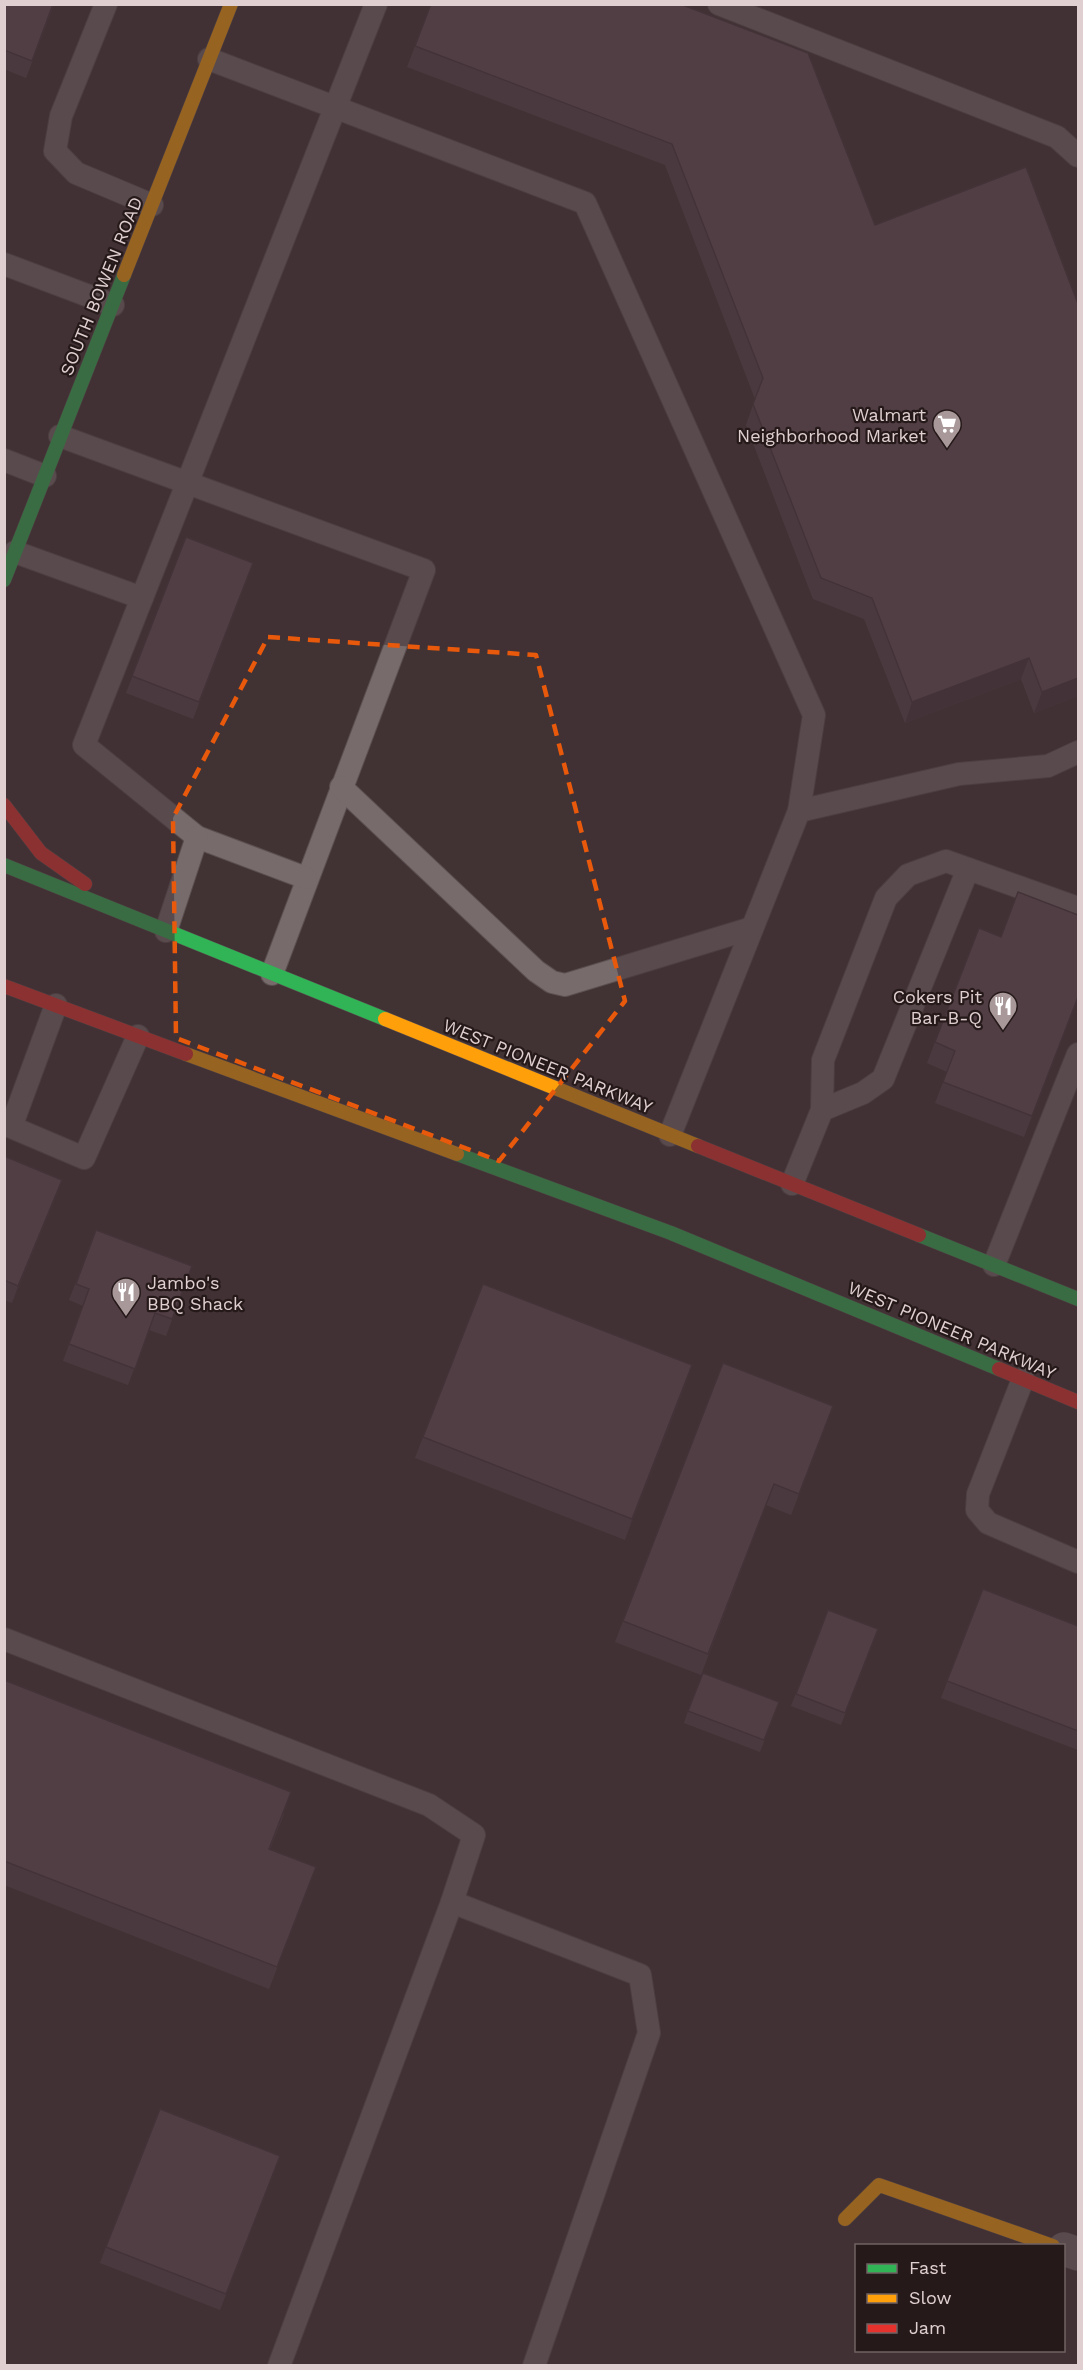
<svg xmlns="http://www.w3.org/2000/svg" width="1083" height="2370" font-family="'Work Sans',sans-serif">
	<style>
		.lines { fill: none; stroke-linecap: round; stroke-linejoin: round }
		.lane-casing { stroke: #5b4f50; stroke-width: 24 }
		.street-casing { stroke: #5b4f50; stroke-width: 34 }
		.fast-casing { stroke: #5b4f50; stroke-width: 15 }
		.slow-casing { stroke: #5b4f50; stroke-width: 15 }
		.jam-casing { stroke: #5b4f50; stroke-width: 15 }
		.lane { stroke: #776b6c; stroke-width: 22 }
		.street { stroke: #776b6c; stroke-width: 33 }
		.fast { stroke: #30b455; stroke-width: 14 }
		.slow { stroke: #ff9f0a; stroke-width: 14 }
		.jam { stroke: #e5322d; stroke-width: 14 }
		.wall { fill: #56444b }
		.shaded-wall { fill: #46373d }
		.building { fill: #644f57; stroke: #46373d; stroke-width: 1.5 }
		.marked { fill: none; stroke: #e8590c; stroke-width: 4.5; stroke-dasharray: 12 8; stroke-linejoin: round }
		.labels { text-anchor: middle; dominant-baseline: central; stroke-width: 4.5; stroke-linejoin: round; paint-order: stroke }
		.street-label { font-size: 18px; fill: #e0cfd0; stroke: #25191a }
		.poi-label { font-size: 18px; fill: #e0cfd0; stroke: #25191a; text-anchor: end }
	</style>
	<rect width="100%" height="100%" fill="#413234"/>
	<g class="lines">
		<g class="lane-casing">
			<g id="lane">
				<polyline points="106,4 61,116 55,151 76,173 152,205"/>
				<polyline points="719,4 1057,137 1078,156"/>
				<polyline points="209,59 585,203 814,715 799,811 670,1135"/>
				<polyline points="4,264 113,305"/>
				<polyline points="60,436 424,570 272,974"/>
				<polyline points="4,460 45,476"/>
				<polyline points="15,552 142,598"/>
				<polyline points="341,787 536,971 552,982 565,985 752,928"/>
				<polyline points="799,811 959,774 1048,766 1078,752"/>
				<polyline points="306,878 197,837 84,745 376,4"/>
				<polyline points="166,931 197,837"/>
				<polyline points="56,1005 11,1127 84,1158 138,1036"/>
				<polyline points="822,1110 863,1093 883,1079 968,869"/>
				<polyline points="792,1184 822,1110 823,1060 886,898 908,875 946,861 1078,908"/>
				<polyline points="994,1265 1078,1054"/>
				<polyline points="1023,1379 978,1494 977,1510 988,1523 1078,1562"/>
				<polyline points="4,1639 429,1805 474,1835 452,1902 279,2366"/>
				<polyline points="452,1902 640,1975 649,2033 534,2366"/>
			</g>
		</g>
		<g class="street-casing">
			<polyline id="street" points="1064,2249 1078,2254"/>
		</g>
		<g class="fast-casing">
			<g id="fast">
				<polyline points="4,580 124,275"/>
				<polyline points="4,865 385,1019"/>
				<polyline points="457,1154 671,1233 999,1369"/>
				<polyline points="919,1235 1078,1299"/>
			</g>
		</g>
		<g class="slow-casing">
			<g id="slow">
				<polyline points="124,275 231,4"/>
				<polyline points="385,1019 698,1146"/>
				<polyline points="186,1054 457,1154"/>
				<polyline points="845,2219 879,2185 1053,2246"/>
			</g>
		</g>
		<g class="jam-casing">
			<g id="jam">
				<polyline points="4,805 41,853 85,884"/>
				<polyline points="4,986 186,1054"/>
				<polyline points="698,1146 919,1235"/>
				<polyline points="999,1369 1078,1402"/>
			</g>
		</g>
		<use href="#lane" class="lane"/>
		<use href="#street" class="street"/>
		<use href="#fast" class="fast"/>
		<use href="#slow" class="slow"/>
		<use href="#jam" class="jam"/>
	</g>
	<g class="wall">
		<polygon points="4,4 54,4 26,78 4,69"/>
		<polygon points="431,4 875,225 1078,696 1034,713 1021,679 905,723 864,619 813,599 746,425 755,399 665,165 407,67"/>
		<polygon points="186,537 253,563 193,719 126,693"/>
		<polygon points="1078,999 1024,1137 935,1103 947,1072 927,1063 935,1042"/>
		<polygon points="4,1156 62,1180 12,1303 4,1300"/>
		<polygon points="96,1230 192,1266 166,1336 149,1330 128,1385 63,1361 83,1306 69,1300"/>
		<polygon points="692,1365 625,1540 415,1458 423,1437"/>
		<polygon points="833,1406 791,1515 766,1505 701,1675 615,1642 623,1621"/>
		<polygon points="983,1589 1078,1626 1078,1750 941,1698"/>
		<polygon points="828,1610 878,1629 841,1725 791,1706"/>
		<polygon points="4,1680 284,1814 270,1849 316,1867 269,1989 4,1885"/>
		<polygon points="779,1702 760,1752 684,1723 688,1711"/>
		<polygon points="280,2156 220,2310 100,2263 106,2247"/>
	</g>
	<g class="shaded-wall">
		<polygon points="1029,658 1021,679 905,723 912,702"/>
		<polygon points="1078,678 1078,696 1034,713 1042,692"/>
		<polygon points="1078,997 1078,999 1024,1137 1032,1116"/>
		<polygon points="62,1180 56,1197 12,1303 18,1286"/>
		<polygon points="692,1365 685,1387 625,1540 632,1519"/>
	</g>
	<g class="building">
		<polygon points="4,4 53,4 32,61 4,50"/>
		<polygon points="431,4 680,4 808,53 875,225 1026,167 1078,304 1078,678 1042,692 1029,658 912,702 872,598 821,578 753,404 763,378 672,144 415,46"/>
		<polygon points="186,537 253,563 199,702 132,676"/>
		<polygon points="1018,892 1078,915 1078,997 1032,1116 943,1082 955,1051 935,1042 979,928 1001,937"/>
		<polygon points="4,1156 62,1180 18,1286 4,1280"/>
		<polygon points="96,1230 192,1266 172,1319 155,1313 135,1369 69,1344 89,1289 76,1284"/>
		<polygon points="483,1284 692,1365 632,1519 423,1437"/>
		<polygon points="723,1363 833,1406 799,1494 774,1484 708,1654 623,1621"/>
		<polygon points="983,1589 1078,1626 1078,1731 947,1681"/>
		<polygon points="828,1610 878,1629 845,1713 796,1694"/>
		<polygon points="703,1673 779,1702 764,1740 688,1711"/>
		<polygon points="4,1680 291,1792 269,1849 316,1867 277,1967 4,1861"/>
		<polygon points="160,2109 280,2156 226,2294 106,2247"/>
	</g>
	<path d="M0 0H1083V2370H0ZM268 637 536 655 625 1001 499 1161 176 1038 173 818Z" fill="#413234" fill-opacity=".55" fill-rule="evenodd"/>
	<path class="marked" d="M268 637 536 655 625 1001 499 1161 176 1038 173 818Z"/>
	<defs>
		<g id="supermarket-pin" transform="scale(1.5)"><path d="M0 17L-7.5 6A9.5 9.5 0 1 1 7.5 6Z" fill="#a89899" stroke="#25191a"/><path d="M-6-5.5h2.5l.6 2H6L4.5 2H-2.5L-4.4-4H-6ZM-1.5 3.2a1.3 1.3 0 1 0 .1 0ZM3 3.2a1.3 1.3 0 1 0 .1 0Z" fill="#fff"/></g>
		<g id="restaurant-pin" transform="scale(1.5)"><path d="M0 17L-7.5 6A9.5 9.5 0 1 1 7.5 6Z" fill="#a89899" stroke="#25191a"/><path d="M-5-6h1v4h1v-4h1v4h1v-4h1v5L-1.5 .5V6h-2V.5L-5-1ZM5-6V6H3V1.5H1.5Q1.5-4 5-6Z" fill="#fff"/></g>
	</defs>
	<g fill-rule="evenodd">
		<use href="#supermarket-pin" x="947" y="424"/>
		<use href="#restaurant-pin" x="1003" y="1006"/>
		<use href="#restaurant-pin" x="126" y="1292"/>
	</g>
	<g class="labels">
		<g class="street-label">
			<text transform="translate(101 286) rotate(-68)">SOUTH BOWEN ROAD</text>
			<text transform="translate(548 1066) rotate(22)">WEST PIONEER PARKWAY</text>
			<text transform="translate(952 1330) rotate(23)">WEST PIONEER PARKWAY</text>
		</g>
		<g class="poi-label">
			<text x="926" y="414">Walmart<tspan x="926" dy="21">Neighborhood Market</tspan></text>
			<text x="982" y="996">Cokers Pit<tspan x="982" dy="21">Bar-B-Q</tspan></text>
			<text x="147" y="1282" text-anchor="start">Jambo's<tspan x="147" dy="21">BBQ Shack</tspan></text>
		</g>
	</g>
	<rect width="1083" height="2370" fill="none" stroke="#e0cfd0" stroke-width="12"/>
	<rect x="855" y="2244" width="210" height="108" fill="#25191a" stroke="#706263" stroke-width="1.5"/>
	<rect x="867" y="2264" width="30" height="9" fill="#30b455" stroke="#706263" stroke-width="1.5"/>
	<text x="909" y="2274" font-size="18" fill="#e0cfd0">Fast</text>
	<rect x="867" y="2294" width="30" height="9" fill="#ff9f0a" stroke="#706263" stroke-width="1.5"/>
	<text x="909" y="2304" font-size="18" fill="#e0cfd0">Slow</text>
	<rect x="867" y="2324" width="30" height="9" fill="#e5322d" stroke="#706263" stroke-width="1.5"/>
	<text x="909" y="2334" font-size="18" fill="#e0cfd0">Jam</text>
</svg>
